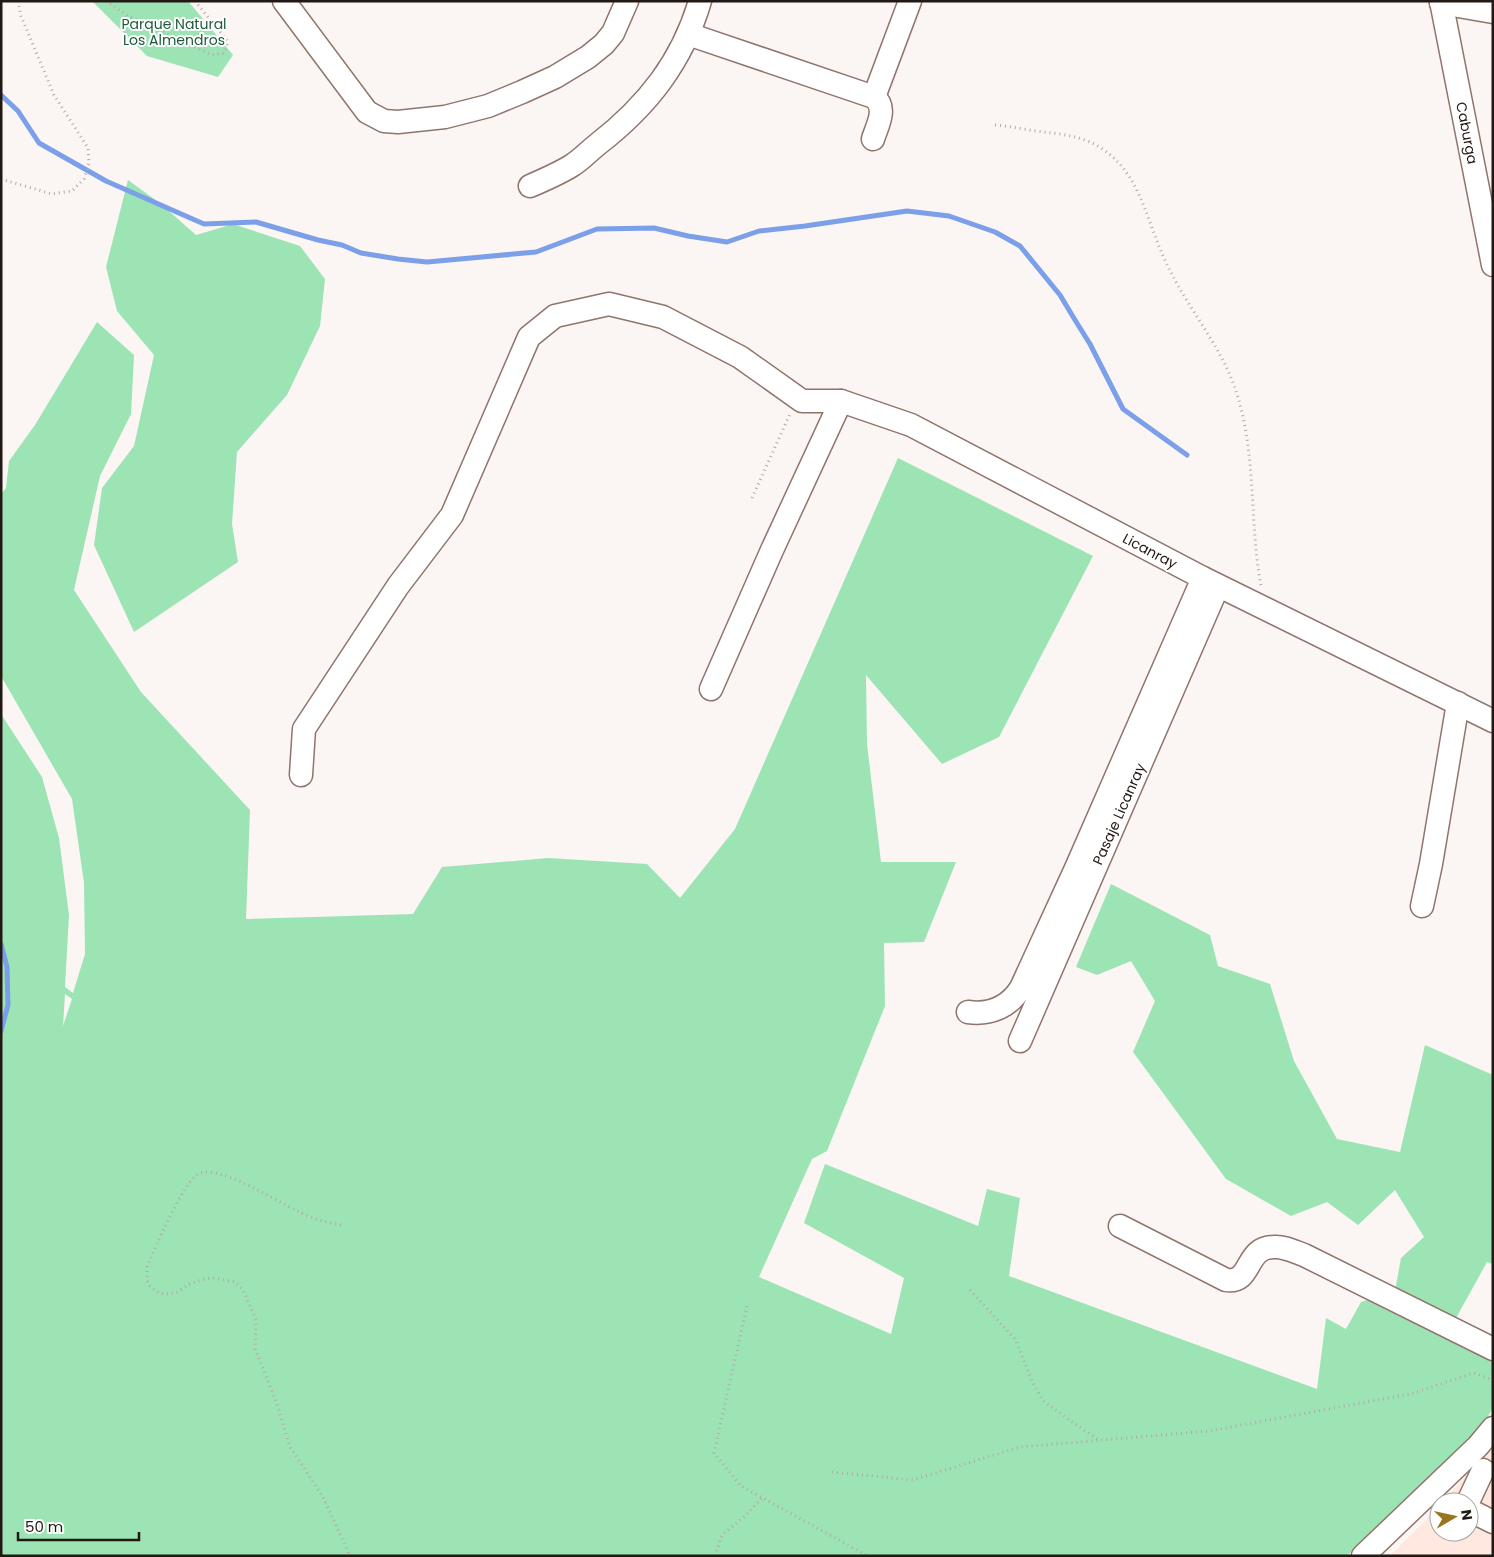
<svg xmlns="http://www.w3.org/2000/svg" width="1494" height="1557" font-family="Poppins,sans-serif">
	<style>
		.built { fill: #ffe8df }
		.green { fill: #9de4b5; fill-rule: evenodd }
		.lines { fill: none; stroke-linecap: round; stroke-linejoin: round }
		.stream { stroke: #7b9fe8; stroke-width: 5 }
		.minor-casing { stroke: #8f756b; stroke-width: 25 }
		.path { stroke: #b1aaa7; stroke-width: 3; stroke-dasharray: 1 4; stroke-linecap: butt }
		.minor { stroke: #fff; stroke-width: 22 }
		.labels { text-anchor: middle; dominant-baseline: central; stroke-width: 4; stroke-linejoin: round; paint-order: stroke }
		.park-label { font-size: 14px; fill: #1d5b38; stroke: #fff }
		.street-label { font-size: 14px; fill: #221814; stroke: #fff }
	</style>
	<rect width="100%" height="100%" fill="#fbf5f3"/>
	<polygon class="built" points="1493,1445 1493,1556 1390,1556 1439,1507 1439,1532 1469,1532 1469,1502 1443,1502"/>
	<g class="green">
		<polygon points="92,1 188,1 233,55 218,77 147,56"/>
		<polygon points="128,180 161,204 196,235 233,224 300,246 325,279 320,326 287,395 237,452 232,524 238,562 134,632 94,545 102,488 134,446 154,355 117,311 106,267"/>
		<path d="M97 322 134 355 131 414 100 476 74 590 141 692 250 810 246 919 413 914 442 867 548 858 647 864 680 898 735 829 898 458 1093 556 999 737 942 764 866 675 867 744 881 862H956L924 942 884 943 885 1006 827 1151 812 1159 759 1277 891 1334 904 1278 804 1223 825 1164 978 1226 987 1189 1020 1198 1009 1276 1317 1389 1326 1318 1346 1329 1361 1302 1395 1291 1401 1258 1424 1237 1395 1190 1358 1225 1327 1202 1291 1216 1226 1179 1133 1052 1155 1001 1131 961 1097 975 1076 967 1111 884 1210 935 1218 966 1270 984 1294 1061 1337 1139 1400 1152 1425 1045 1493 1075V1264L1487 1262 1450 1329 1493 1354V1408L1482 1426 1347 1556H1V714L42 777 59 838 69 915 65 987 73 993 85 954 84 883 72 799 1 676V494L6 488 9 461 35 425ZM65 994 72 999 63 1026Z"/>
	</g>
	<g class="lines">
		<g class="stream">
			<polyline points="1,95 18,111 39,143 106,181 204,224 256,222 318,240 342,245 361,253 398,259 427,262 536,252 597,229 654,228 688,236 727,242 759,231 805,226 907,211 949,216 995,232 1020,246 1060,295 1075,320 1090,344 1123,409 1187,455"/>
			<polyline points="1,944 7,967 8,1005 1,1031"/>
		</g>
		<g class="minor-casing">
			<g id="minor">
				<polyline points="284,1 367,112 384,121 398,122 445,117 488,106 522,92 555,77 588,57 604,44 613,33 627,1"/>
				<polyline points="1441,1 1493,265"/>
				<polyline points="1441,3 1493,12"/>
				<path d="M688 34 874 97C888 108 877 126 873 139"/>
				<polyline points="874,97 910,1"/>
				<path d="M530 186C544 180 558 174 571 166 581 160 589 151 598 144 647 106 682 62 700 1"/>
				<polyline points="711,689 772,550 841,401"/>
				<polyline points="301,775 304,729 398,586 452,515 529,337 555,316 609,304 663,317 740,357 802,401 841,401 911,425 1203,578 1493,721"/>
				<polyline points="1422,906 1431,864 1458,703"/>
				<path d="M968 1012C990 1015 1009 1007 1021 988L1077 866 1203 578"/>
				<polyline points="1020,1041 1218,586"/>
				<path d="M1120 1226 1226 1280C1253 1284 1244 1247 1274 1247 1284 1246 1295 1252 1304 1255L1493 1349"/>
				<polyline points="1468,1502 1483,1470"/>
				<polyline points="1469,1510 1493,1522"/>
				<polyline points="1363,1556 1478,1446 1493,1428"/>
			</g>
		</g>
		<g class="path">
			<polyline points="106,1 128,16 212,55 224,53 228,42 195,1"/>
			<path d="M995 125C1009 126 1022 129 1036 131 1059 134 1081 135 1101 148 1140 173 1146 219 1164 258 1184 304 1220 343 1236 391 1257 455 1249 521 1261 586"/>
			<polyline points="1,179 52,194 72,191 84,179 89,163 88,148 54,95 21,16 18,1"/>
			<polyline points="752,498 790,414"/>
			<path d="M341 1225C331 1223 321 1221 311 1217 287 1209 222 1163 198 1174 184 1181 154 1250 147 1267V1280L150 1286 159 1293 165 1294 176 1293 189 1284 205 1279 215 1278 235 1282 243 1290 256 1320 255 1349 277 1404 290 1447 323 1497 350 1556"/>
			<polyline points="970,1290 1015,1339 1033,1383 1043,1401 1098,1440"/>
			<polyline points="747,1306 714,1453 741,1486 868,1556"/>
			<polyline points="832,1472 913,1480 1020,1447 1209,1431 1410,1394 1474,1373 1493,1380"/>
			<polyline points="715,1556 722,1535 745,1516 762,1498"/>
		</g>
		<use href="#minor" class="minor"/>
	</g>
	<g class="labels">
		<g class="park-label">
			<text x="174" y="24">Parque Natural<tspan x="174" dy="16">Los Almendros</tspan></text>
		</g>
		<g class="street-label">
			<text transform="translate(1467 133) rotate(79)">Caburga</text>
			<text transform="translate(1150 551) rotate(28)">Licanray</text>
			<text transform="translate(1119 814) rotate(-66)">Pasaje Licanray</text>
		</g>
	</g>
	<rect width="1494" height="1557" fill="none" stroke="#221814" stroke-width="5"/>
	<g transform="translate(1454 1517) rotate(81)"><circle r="24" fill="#ffffff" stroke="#a7a3a1"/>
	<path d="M0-4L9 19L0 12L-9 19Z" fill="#9a741f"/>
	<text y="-8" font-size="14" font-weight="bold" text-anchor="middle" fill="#221814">N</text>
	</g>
	<path d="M18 1532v8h121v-8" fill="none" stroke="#221814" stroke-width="2.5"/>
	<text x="25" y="1532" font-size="15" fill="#221814" stroke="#ffffff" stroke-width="4" paint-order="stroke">50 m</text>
</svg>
